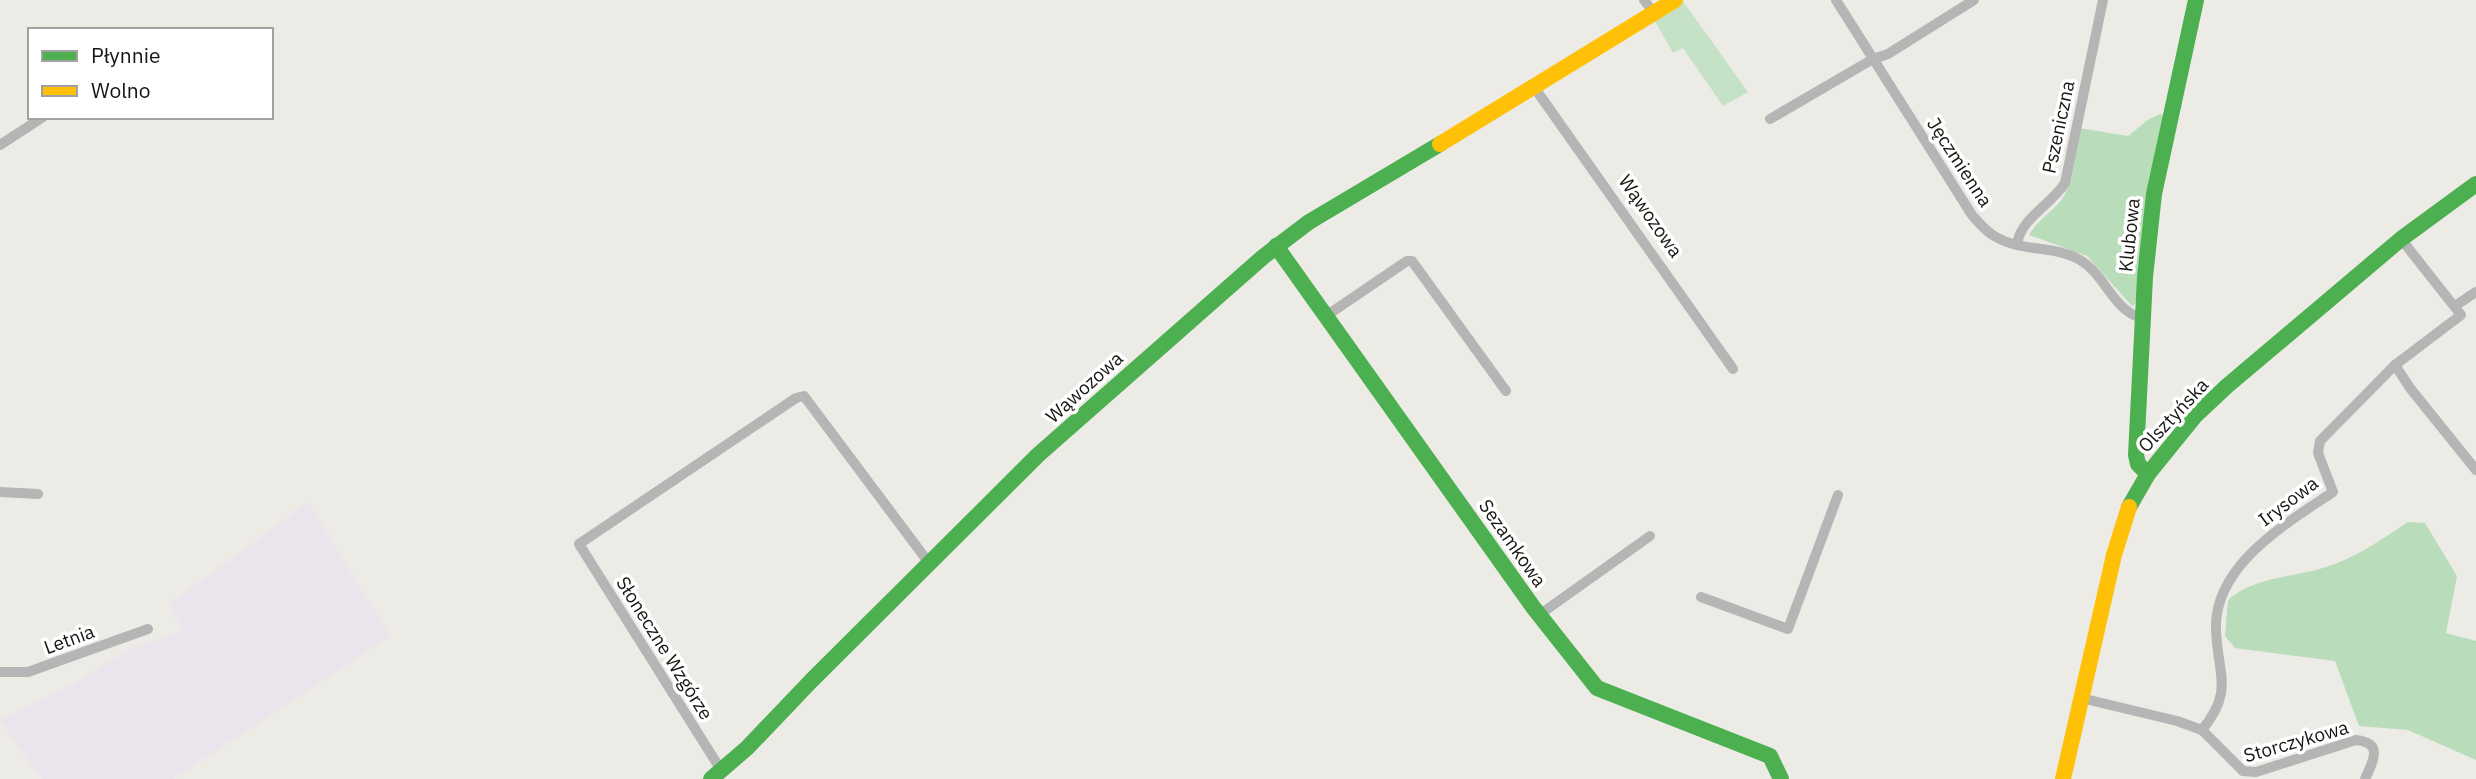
<svg xmlns="http://www.w3.org/2000/svg" width="2476" height="779" font-family="'IBM Plex Sans',sans-serif">
	<style>
		.industrial { fill: #eae4ed }
		.green { fill: #c6e2c6 }
		.forest { fill: #b9ddba }
		.lines { fill: none; stroke-linecap: round; stroke-linejoin: round }
		.street { stroke: #b5b5b5; stroke-width: 10 }
		.fast { stroke: #4caf50; stroke-width: 16 }
		.slow { stroke: #ffc107; stroke-width: 16 }
		.labels { text-anchor: middle; dominant-baseline: central; stroke-width: 7; stroke-linejoin: round; paint-order: stroke }
		.street-label { font-size: 19px; fill: #171612; stroke: #fff }
	</style>
	<rect width="100%" height="100%" fill="#ecebe6"/>
	<polygon class="industrial" points="308,502 390,636 173,779 42,779 0,720 70,686 131,649 183,632 170,604"/>
	<polygon class="green" points="1682,0 1748,92 1723,106 1683,48 1673,53 1653,18"/>
	<g class="forest">
		<path d="M2160 114 2164 115 2137 296 2135 304 2132 306 2087 256 2029 235C2037 221 2049 214 2059 203 2075 185 2075 151 2079 128L2128 136 2149 119Z"/>
		<path d="M2408 522 2425 523 2457 576 2446 633 2476 641V760L2408 730 2359 726 2335 661 2235 648 2225 636 2228 600C2256 576 2292 578 2326 567 2356 558 2382 539 2408 522Z"/>
	</g>
	<g class="lines">
		<g class="street">
			<polyline points="1644,0 1654,13"/>
			<path d="M1836 0 1972 215C1979 223 1986 232 1996 237 2022 252 2054 245 2080 260 2106 275 2114 313 2143 318"/>
			<polyline points="1534,87 1733,369"/>
			<polyline points="1770,119 1873,59 1888,54 1974,0"/>
			<polyline points="0,145 43,117"/>
			<path d="M2017 244C2021 218 2051 205 2065 183L2103 0"/>
			<polyline points="2455,306 2476,292"/>
			<polyline points="1326,316 1407,261 1412,261 1506,391"/>
			<polyline points="2395,365 2410,388 2476,470"/>
			<polyline points="0,492 38,494"/>
			<polyline points="1701,597 1788,629 1838,495"/>
			<polyline points="1539,615 1650,536"/>
			<polyline points="0,672 28,672 148,629"/>
			<polyline points="2081,698 2177,721 2202,730"/>
			<polyline points="721,770 579,544 796,398 804,396 929,563"/>
			<path d="M2243 771 2202 730C2235 690 2217 673 2216 629 2214 565 2287 523 2333 492L2318 453 2320 441 2395 365 2461 315 2401 239"/>
			<path d="M2243 771 2256 772 2356 740C2384 743 2373 761 2365 779"/>
		</g>
		<g class="fast">
			<polyline points="1276,246 1533,607 1597,688 1770,756 1781,779"/>
			<polyline points="2148,474 2138,464 2136,455 2145,277 2154,194 2196,0"/>
			<polyline points="2129,507 2148,474 2195,416 2227,386 2401,239 2476,184"/>
			<polyline points="711,779 747,748 811,681 1038,455 1263,257 1309,222 1440,144"/>
		</g>
		<g class="slow">
			<polyline points="1440,144 1675,0"/>
			<polyline points="2063,779 2114,555 2129,507"/>
		</g>
	</g>
	<g class="labels">
		<g class="street-label">
			<text transform="translate(2058 127) rotate(-78)">Pszeniczna</text>
			<text transform="translate(1960 162) rotate(57)">Jęczmienna</text>
			<text transform="translate(1651 216) rotate(55)">Wąwozowa</text>
			<text transform="translate(2129 235) rotate(-84)">Klubowa</text>
			<text transform="translate(1084 387) rotate(-42)">Wąwozowa</text>
			<text transform="translate(2173 415) rotate(-47)">Olsztyńska</text>
			<text transform="translate(2288 501) rotate(-37)">Irysowa</text>
			<text transform="translate(1513 543) rotate(55)">Sezamkowa</text>
			<text transform="translate(69 639) rotate(-20)">Letnia</text>
			<text transform="translate(665 648) rotate(58)">Słoneczne Wzgórze</text>
			<text transform="translate(2296 741) rotate(-16)">Storczykowa</text>
		</g>
	</g>
	<rect x="28" y="28" width="245" height="91" fill="#ffffff" stroke="#a2a2a0" stroke-width="2"/>
	<rect x="42" y="51" width="35" height="10" fill="#4caf50" stroke="#a2a2a0" stroke-width="2"/>
	<text x="91" y="63" font-size="21" fill="#171612">Płynnie</text>
	<rect x="42" y="86" width="35" height="10" fill="#ffc107" stroke="#a2a2a0" stroke-width="2"/>
	<text x="91" y="98" font-size="21" fill="#171612">Wolno</text>
</svg>
